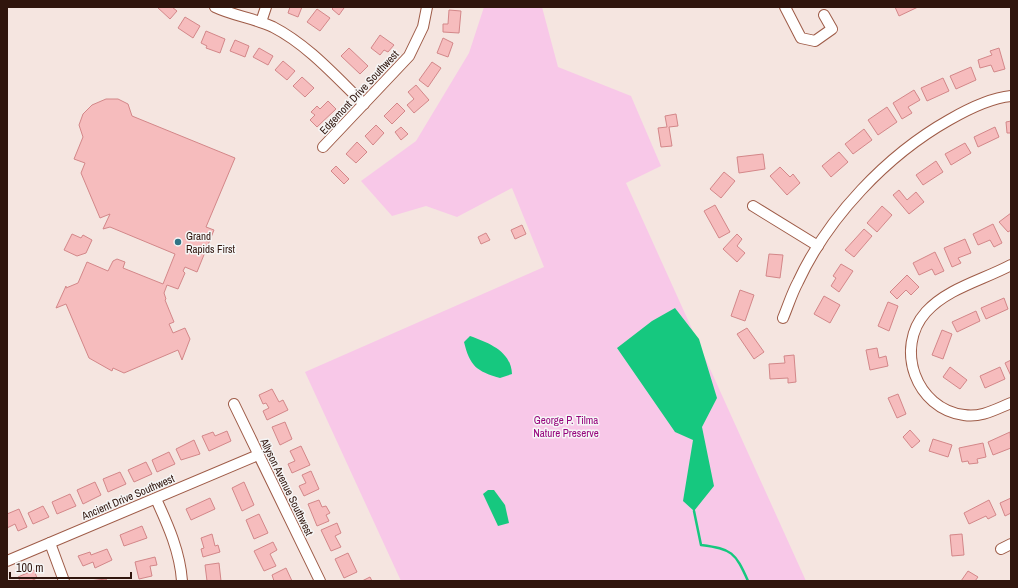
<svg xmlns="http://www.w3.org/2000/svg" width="1018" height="588" font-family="'Archivo Narrow',sans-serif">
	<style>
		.green { fill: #f8c8e8 }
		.water { fill: #16c87f }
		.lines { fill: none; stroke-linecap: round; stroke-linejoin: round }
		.stream { stroke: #16c87f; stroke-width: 2.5 }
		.building { fill: #f6bcbd; stroke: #d38789 }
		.street-casing { stroke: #9e5b47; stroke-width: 12 }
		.street { stroke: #fff; stroke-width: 10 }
		.poi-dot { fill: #327486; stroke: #f6f6f6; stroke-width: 1.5 }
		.labels { text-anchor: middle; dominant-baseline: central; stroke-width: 3; stroke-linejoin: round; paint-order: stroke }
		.street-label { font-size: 11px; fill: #30150d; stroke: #f6f6f6 }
		.poi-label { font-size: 11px; fill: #30150d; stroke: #f6f6f6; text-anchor: start }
		.park-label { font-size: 11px; fill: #96057d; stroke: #f6f6f6 }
	</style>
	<rect width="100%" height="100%" fill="#f5e5e0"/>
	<polygon class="green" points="484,7 542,7 558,67 631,96 661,166 626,183 806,581 401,581 305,372 544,267 512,188 457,217 426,206 392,216 361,181 416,141 469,53"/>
	<g class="water">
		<polygon points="675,308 699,339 717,398 702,427 714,486 694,511 683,501 693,440 675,432 617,348 652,321"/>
		<path d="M470 336C489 343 511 351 512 374L500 378C476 371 470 366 464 342Z"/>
		<polygon points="488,490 494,490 505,505 509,523 498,526 483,494"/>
	</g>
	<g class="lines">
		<path class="stream" d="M694 511 701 545C732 549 735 552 748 581"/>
	</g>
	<g class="building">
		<polygon points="157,7 172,7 177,11 170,19"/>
		<polygon points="290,7 302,7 298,17 288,13"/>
		<polygon points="334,7 344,7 344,8 339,15 332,9"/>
		<polygon points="895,7 918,7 899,16"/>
		<polygon points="317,9 330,18 320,31 307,22"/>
		<polygon points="449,10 461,11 459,33 443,32 443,24 448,24"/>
		<polygon points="185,17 200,26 193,38 178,28"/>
		<polygon points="206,31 225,39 220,53 206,48 207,46 201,43"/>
		<polygon points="380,35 394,45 388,52 384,50 380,55 371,48"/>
		<polygon points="443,38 453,43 448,57 437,53"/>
		<polygon points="235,40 249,46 245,57 230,51"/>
		<polygon points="259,48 273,56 268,65 253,57"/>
		<polygon points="349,48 368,66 360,74 341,56"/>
		<polygon points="999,48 1005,69 994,72 991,65 980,68 978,60 992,55 990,51"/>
		<polygon points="283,61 295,71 287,80 275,70"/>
		<polygon points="432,62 441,68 428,87 419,80"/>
		<polygon points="971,67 976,80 956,89 950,76"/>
		<polygon points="302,77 314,88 305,97 293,86"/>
		<polygon points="943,78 949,91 927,101 921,88"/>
		<polygon points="416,85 429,100 414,113 407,105 414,99 408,92"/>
		<polygon points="914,90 920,100 908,107 912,113 902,119 893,103"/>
		<polygon points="106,99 118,99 128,104 132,116 235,158 206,227 214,230 197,272 185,267 183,271 185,273 178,289 167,285 164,293 166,299 165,300 174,322 169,324 173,333 185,328 190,339 182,360 178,350 124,373 113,368 112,371 89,358 66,304 56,308 66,286 66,288 78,283 87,262 108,271 113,261 117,259 125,262 123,268 163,284 175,254 110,227 103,229 110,214 100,218 81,173 85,163 74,159 83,137 79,125 83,114 92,105"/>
		<polygon points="328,101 336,109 317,127 310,120 315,115 311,112 317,106 320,109"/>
		<polygon points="397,103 405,111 392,124 384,116"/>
		<polygon points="887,107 897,122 878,135 868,120"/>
		<polygon points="676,114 678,126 669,127 672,146 661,147 658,128 667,127 665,116"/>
		<polygon points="1011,121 1011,133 1007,133 1006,122"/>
		<polygon points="376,125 384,133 373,145 365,136"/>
		<polygon points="401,127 408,134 401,140 395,132"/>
		<polygon points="995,127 999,137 978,147 974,137"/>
		<polygon points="864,129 872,140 853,154 845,144"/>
		<polygon points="357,142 367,152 356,163 346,154"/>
		<polygon points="965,143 971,153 951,165 945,154"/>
		<polygon points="839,152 848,162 831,177 822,166"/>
		<polygon points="763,154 765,169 739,173 737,157"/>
		<polygon points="936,161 943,172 923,185 916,175"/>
		<polygon points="336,166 349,179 344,184 331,171"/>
		<polygon points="780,167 790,177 793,174 800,183 787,195 770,176"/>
		<polygon points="724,172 735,181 721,198 710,189"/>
		<polygon points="899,190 907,200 916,192 924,202 909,214 893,195"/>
		<polygon points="715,205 730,232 719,238 704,211"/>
		<polygon points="882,206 892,215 877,232 867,223"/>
		<polygon points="1011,213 1011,230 1008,232 999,222"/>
		<polygon points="993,224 1002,243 994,247 990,240 978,245 973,234"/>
		<polygon points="522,225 526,234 515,239 511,230"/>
		<polygon points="864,229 872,236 854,257 845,250"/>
		<polygon points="486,233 490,240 481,244 478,237"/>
		<polygon points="72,234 81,238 83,235 92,240 86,253 77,256 64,250"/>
		<polygon points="737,234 742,239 737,246 745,253 737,262 723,249"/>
		<polygon points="965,239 971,253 958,258 961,263 952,267 944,248"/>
		<polygon points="935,252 944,271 935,275 932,269 919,275 913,263"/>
		<polygon points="769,254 783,255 780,278 766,276"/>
		<polygon points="841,264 853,271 839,292 831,286 836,278 833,276"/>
		<polygon points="907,275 919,287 911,295 906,290 897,299 890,292"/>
		<polygon points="740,290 754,295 745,321 731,316"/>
		<polygon points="824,296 840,305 830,323 814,314"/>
		<polygon points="1004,298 1008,309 986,319 981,308"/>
		<polygon points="888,302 898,306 889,331 878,326"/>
		<polygon points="976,311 980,321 957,332 952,322"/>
		<polygon points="747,328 764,352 754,359 737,334"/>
		<polygon points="942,330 952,334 943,359 932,355"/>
		<polygon points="877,348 879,358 886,356 888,366 870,370 866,350"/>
		<polygon points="794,355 796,382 788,383 788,378 770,379 769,364 785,363 784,356"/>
		<polygon points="1011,360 1011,376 1005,363"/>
		<polygon points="950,367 967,380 960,389 943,377"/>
		<polygon points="1000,367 1005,379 985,388 980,376"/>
		<polygon points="272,389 279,402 283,400 288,410 267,420 263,411 269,408 266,403 263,404 259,395"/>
		<polygon points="898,394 906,414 897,418 888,398"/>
		<polygon points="285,422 292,439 280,445 272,427"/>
		<polygon points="910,430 920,441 912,448 903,437"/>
		<polygon points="227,431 231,441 209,451 202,436 213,432 215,436"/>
		<polygon points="1010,432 1011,448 993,455 988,442"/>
		<polygon points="933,439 952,445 948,457 929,451"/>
		<polygon points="194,440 200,454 181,460 176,449"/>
		<polygon points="983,443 986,457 977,459 978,463 969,464 968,461 962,462 959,448"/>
		<polygon points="301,446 310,465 292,473 288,464 295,461 290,451"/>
		<polygon points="169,452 175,464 157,472 152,460"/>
		<polygon points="146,462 152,474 134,482 128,470"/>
		<polygon points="311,471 319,489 304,496 299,486 306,483 302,475"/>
		<polygon points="120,472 126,484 108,492 103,479"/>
		<polygon points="95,482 101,495 83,504 77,490"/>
		<polygon points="244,482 254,505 242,511 232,488"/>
		<polygon points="70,494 76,506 57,514 52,502"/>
		<polygon points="210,498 215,509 191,520 186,509"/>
		<polygon points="1011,498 1011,513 1005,516 1000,503"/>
		<polygon points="319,500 322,507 326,506 330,513 326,515 329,521 317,526 308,504"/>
		<polygon points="989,500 996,515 988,519 986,516 969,524 964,513"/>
		<polygon points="43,506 49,517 33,524 28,513"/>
		<polygon points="19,509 27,527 18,531 15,524 7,528 7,514"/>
		<polygon points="259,514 268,533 254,539 246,520"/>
		<polygon points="337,523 341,533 335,536 341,547 331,551 321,530"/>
		<polygon points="142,526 147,538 124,546 120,535"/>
		<polygon points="212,534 215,546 218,545 220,552 203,557 201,549 204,548 201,538"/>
		<polygon points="962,534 964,555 952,556 950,535"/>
		<polygon points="273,542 277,550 270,554 276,566 264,571 254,551"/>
		<polygon points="107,549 112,560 95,568 93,562 83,566 78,556 90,552 91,555"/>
		<polygon points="348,553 357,572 344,578 335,559"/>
		<polygon points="155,557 157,565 150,566 152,576 139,579 135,562"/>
		<polygon points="219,563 221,581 207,581 205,565"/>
		<polygon points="286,568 292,581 274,581 272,575"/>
		<polygon points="34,570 37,578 31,581 20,581 18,577"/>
		<polygon points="968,571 978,577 975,581 961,581"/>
		<polygon points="370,577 372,581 362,581"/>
		<polygon points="106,579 107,581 89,581"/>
	</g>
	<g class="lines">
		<g class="street-casing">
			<g id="street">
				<path d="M215 7C234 16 254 18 273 27 308 45 336 77 364 104"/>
				<polyline points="785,7 801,38 815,41 832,29 824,15"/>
				<polyline points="261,22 266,7"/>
				<polyline points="323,147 409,56 423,27 427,7"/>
				<polyline points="753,206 818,246"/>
				<path d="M1011 265C983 280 948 288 926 312 894 348 916 409 964 415 981 418 996 409 1011 403"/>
				<path d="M783 318C788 306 792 293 798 282 828 217 887 155 949 120 968 109 990 98 1011 96"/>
				<polyline points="234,404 320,581"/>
				<path d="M156 499C168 525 180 552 182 581"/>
				<polyline points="50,543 64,581"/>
				<polyline points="1001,549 1011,544"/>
				<polyline points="7,561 258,455"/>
			</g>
		</g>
		<use href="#street" class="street"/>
	</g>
	<circle class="poi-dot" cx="178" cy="242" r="4"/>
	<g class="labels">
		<g class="street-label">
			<text transform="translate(359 92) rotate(-47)">Edgemont Drive Southwest</text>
			<text transform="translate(287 487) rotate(64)">Allyson Avenue Southwest</text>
			<text transform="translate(128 497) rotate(-23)">Ancient Drive Southwest</text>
		</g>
		<g class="poi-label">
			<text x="186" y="236">Grand<tspan x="186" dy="13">Rapids First</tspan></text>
		</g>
		<g class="park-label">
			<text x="566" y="420">George P. Tilma<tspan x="566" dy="13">Nature Preserve</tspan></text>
		</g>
	</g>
	<rect width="1018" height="588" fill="none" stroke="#30150d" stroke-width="16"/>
	<path d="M10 572v6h121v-6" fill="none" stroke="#30150d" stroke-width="2"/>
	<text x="16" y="572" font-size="12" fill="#30150d" stroke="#f6f6f6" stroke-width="3" paint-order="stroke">100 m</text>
</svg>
